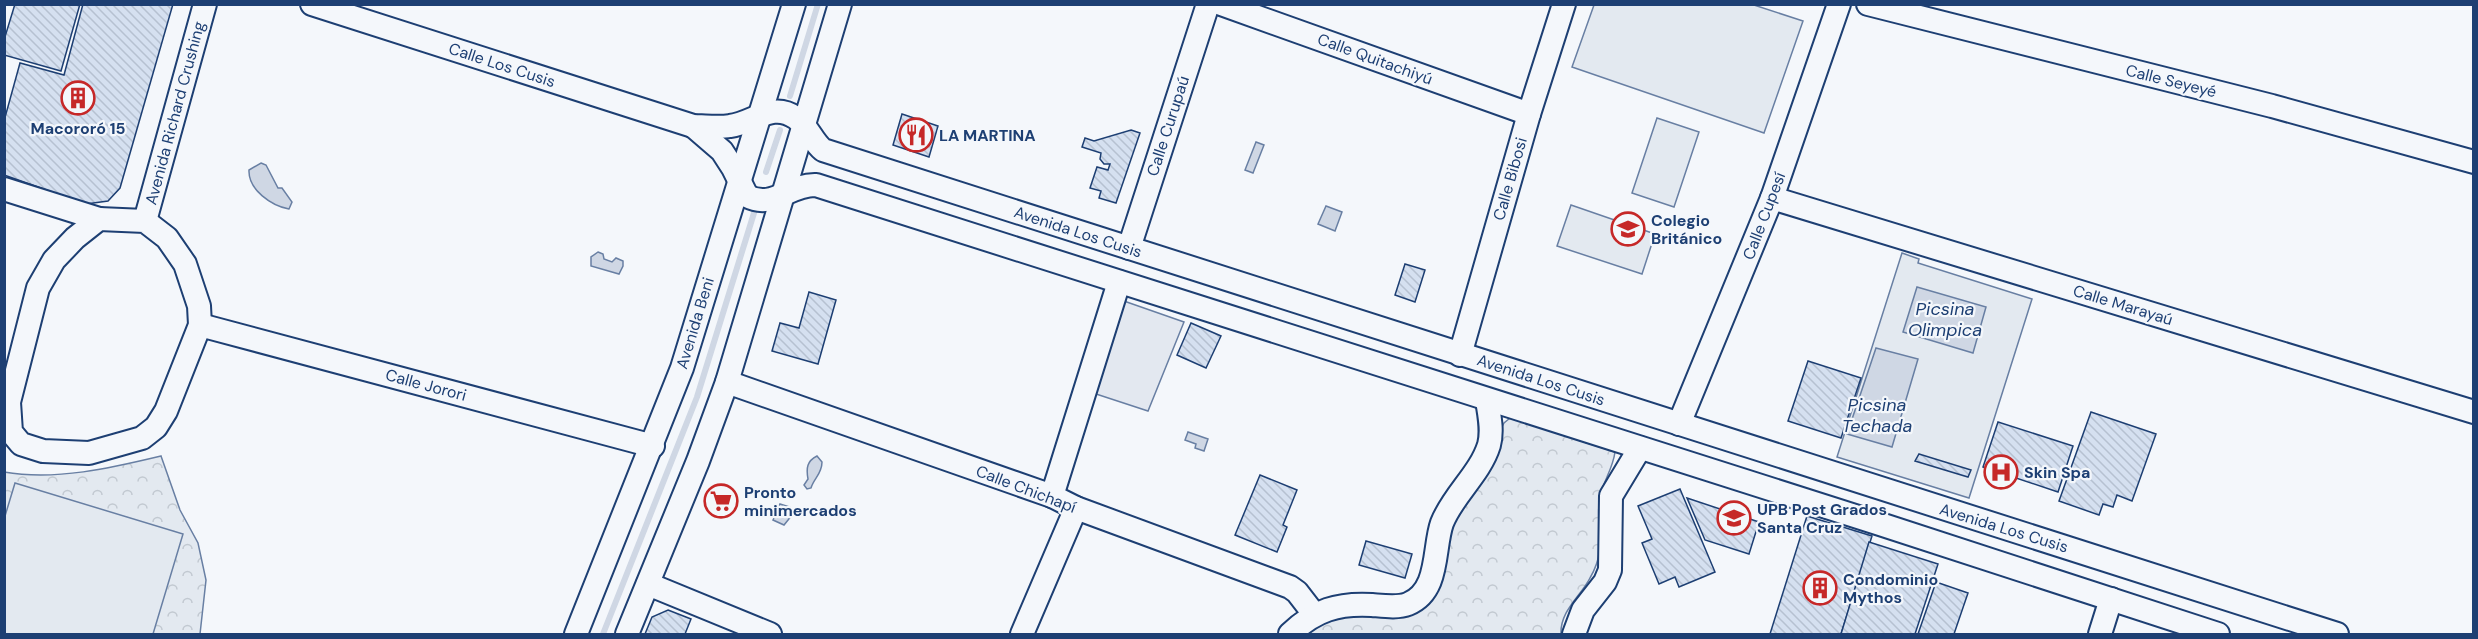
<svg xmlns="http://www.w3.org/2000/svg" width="2478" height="639" font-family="'DM Sans',sans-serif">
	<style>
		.forest { fill: url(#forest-crowns); stroke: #687fa3; stroke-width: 1.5 }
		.garden { fill: #e3e9f0; stroke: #687fa3; stroke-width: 1.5 }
		.parking { fill: #e3e8f0; stroke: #687fa3; stroke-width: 1.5 }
		.water { fill: #cfd7e4; stroke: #687fa3; stroke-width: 1.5 }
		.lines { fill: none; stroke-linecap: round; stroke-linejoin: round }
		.stream { stroke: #cfd7e4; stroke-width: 6 }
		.building { fill: url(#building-back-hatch); stroke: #1d3f73; stroke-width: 1.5 }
		.minor-casing { stroke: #1d3f73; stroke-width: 26 }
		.minor { stroke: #f4f7fb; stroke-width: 22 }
		.labels { text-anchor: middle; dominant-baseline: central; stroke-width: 4.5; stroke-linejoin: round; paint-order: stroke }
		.street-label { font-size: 16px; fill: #1d3f73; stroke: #f4f7fb }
		.poi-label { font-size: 16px; font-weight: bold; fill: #1d3f73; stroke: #f4f7fb; text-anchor: start }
		.water-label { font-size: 18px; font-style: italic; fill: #1d3f73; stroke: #f4f7fb }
	</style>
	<defs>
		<pattern id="forest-crowns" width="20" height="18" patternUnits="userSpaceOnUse" patternTransform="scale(1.5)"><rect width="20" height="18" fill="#e3e9f0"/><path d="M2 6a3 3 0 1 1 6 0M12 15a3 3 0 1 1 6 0" fill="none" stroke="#c2c9d1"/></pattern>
		<pattern id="building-back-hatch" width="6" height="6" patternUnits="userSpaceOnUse" patternTransform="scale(1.5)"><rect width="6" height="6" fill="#d5e0f0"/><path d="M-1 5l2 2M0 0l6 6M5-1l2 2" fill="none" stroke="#b6c1d1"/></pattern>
	</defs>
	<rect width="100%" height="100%" fill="#f4f7fb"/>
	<g class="forest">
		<path d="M1510 418 1615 452C1613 468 1604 480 1600 496 1594 525 1609 546 1590 578 1580 597 1560 611 1561 634H1304L1324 621 1344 614 1406 612 1504 423Z"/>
		<path d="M161 456 180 510 198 543 206 580 200 634H5L4 472C56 481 111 468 161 456Z"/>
	</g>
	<g class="garden">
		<polygon points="1594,5 1754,5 1803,21 1764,133 1572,67"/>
		<polygon points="1657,118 1699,132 1674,207 1632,193"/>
		<polygon points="1571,205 1655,234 1642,274 1557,246"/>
		<polygon points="1902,253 1919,259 1918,263 2032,299 1969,498 1837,457"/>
		<polygon points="15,483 183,534 153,634 5,634 5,516"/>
	</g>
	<polygon class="parking" points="1121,300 1184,322 1148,411 1093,393"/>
	<g class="water">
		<polygon points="1256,142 1264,145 1253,173 1245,170"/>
		<path d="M261 163 266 165 278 188H282L292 202 289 209C272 206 248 190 249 170Z"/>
		<polygon points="1326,206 1342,212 1335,231 1318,224"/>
		<polygon points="598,252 603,254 604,259 612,262 616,258 623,261 623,266 619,274 591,266 591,257"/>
		<polygon points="1917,287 1986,307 1973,353 1903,332"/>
		<polygon points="1876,348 1918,359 1892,447 1847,434"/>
		<polygon points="1188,432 1208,439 1204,451 1195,448 1196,444 1185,440"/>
		<path d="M817 456 822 462C822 474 814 478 811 488L807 489 804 485 808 479C806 468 807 461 817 456Z"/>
		<polygon points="780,504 790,507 793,514 784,525 773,520"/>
	</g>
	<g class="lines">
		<g class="stream">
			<polyline points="790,96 818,4"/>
			<polyline points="766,172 780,130"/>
			<polyline points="603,634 697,397 754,213"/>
		</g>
	</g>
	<g class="building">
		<polygon points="15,4 80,4 61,71 4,55 4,40"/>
		<polygon points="83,4 173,4 120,188 108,201 86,204 4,175 4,121 20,63 64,75"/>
		<polygon points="902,114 938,126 929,157 893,145"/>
		<polygon points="1131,130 1140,133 1116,203 1099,198 1101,191 1090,188 1097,167 1108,170 1110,164 1104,164 1100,159 1101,153 1082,147 1085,138 1094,141"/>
		<polygon points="1405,264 1425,270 1415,302 1395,295"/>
		<polygon points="809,292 836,300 818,364 772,351 780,323 799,328"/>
		<polygon points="1191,323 1221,336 1206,368 1177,355"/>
		<polygon points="1808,361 1861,378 1841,438 1788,421"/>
		<polygon points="2091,412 2156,434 2132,501 2117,495 2113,507 2103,504 2099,515 2059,501"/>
		<polygon points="1998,422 2073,446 2058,492 1983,467"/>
		<polygon points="1919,454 1971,470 1968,477 1915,461"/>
		<polygon points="1260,475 1297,490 1283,525 1287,527 1277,552 1235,535"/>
		<polygon points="1680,489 1715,572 1679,587 1675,577 1659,584 1642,543 1652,539 1638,506"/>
		<polygon points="1687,498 1759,522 1749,554 1705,540"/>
		<polygon points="1807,516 1872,536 1841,634 1770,634"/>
		<polygon points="1366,541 1412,554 1405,578 1359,565"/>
		<polygon points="1869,542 1938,564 1915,634 1841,634"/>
		<polygon points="1936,582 1968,593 1954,634 1918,634"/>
		<polygon points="668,610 691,619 685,634 645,634 652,617"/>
	</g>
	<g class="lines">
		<g class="minor-casing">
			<g id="minor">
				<path d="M312 4 693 126C705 126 718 128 730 126 754 123 772 101 796 118 808 126 812 141 823 150L2337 634"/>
				<polyline points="1221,4 1529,114"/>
				<polyline points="1868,4 2272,106 2474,162"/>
				<path d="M693 126 722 151 733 168 747 196C773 210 789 184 816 185L1877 523 2218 634"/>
				<polyline points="4,189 99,219"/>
				<polyline points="1772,198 2474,412"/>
				<polygon points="99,219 145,221 167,238 185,264 199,306 200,325 166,411 156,427 142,438 89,453 43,451 21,444 11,432 9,402 38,288 54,260 75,238"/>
				<polyline points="145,221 205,4"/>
				<polyline points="1129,248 1208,4"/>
				<polyline points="200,325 653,446"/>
				<polyline points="1460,355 1529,114 1564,4"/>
				<polyline points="727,382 1052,496 1076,508 1290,587 1297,592 1314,614"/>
				<polyline points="1679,424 1772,198 1839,4"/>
				<polyline points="1052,496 1119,282"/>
				<polyline points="648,584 770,634"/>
				<polyline points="576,634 682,368 794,4"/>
				<polyline points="627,634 698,461 727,382 840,4"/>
				<polyline points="1022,634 1076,508"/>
				<path d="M1290 634C1315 610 1338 603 1372 605 1384 606 1398 608 1408 604 1440 591 1433 548 1442 523 1453 495 1480 474 1489 445 1493 430 1489 414 1487 400"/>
				<polyline points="1574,634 1583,610 1605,582 1610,570 1611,496 1640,448"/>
				<polyline points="2100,634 2111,599"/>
			</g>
		</g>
		<use href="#minor" class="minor"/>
	</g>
	<defs>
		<g id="building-ring" transform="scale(1.725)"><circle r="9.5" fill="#f4f7fb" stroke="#c62828" stroke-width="1.5"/><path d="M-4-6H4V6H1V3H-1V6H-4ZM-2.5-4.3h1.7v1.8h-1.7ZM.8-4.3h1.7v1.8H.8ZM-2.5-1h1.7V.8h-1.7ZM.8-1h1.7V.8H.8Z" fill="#c62828"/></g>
		<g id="restaurant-ring" transform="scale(1.725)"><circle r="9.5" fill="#f4f7fb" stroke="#c62828" stroke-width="1.5"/><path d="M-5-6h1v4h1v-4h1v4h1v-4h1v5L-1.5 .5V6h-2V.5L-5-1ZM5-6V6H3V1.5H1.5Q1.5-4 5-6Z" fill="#c62828"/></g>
		<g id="school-ring" transform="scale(1.725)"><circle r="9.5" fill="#f4f7fb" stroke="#c62828" stroke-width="1.5"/><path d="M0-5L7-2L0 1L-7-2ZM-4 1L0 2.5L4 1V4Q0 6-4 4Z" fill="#c62828"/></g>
		<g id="hospital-ring" transform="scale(1.725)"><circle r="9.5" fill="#f4f7fb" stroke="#c62828" stroke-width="1.5"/><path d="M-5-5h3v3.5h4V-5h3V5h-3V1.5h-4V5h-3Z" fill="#c62828"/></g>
		<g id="supermarket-ring" transform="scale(1.725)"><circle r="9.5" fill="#f4f7fb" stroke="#c62828" stroke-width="1.5"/><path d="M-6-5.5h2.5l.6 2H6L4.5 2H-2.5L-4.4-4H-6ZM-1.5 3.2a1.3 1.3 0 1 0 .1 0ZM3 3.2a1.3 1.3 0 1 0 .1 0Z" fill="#c62828"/></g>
		<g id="university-ring" transform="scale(1.725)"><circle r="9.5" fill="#f4f7fb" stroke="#c62828" stroke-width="1.5"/><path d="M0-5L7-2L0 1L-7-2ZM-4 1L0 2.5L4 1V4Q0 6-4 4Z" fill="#c62828"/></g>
	</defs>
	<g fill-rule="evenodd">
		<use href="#building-ring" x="78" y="98"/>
		<use href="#restaurant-ring" x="916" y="135"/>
		<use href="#school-ring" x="1628" y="229"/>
		<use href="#hospital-ring" x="2001" y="472"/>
		<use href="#supermarket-ring" x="721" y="501"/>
		<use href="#university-ring" x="1734" y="518"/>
		<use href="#building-ring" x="1820" y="588"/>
	</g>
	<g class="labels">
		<g class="street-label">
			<text transform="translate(1375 59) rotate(20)">Calle Quitachiyú</text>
			<text transform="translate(502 65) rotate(18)">Calle Los Cusis</text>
			<text transform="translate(2171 81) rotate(14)">Calle Seyeyé</text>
			<text transform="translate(175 113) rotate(-75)">Avenida Richard Crushing</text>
			<text transform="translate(1168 126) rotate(-72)">Calle Curupaú</text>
			<text transform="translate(1510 179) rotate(-74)">Calle Bibosi</text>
			<text transform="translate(1764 216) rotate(-69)">Calle Cupesí</text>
			<text transform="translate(1078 232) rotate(18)">Avenida Los Cusis</text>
			<text transform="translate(2123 305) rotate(17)">Calle Marayaú</text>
			<text transform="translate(695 323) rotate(-73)">Avenida Beni</text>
			<text transform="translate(1541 380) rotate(18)">Avenida Los Cusis</text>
			<text transform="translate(426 385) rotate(15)">Calle Jorori</text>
			<text transform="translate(1026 489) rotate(21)">Calle Chichapí</text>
			<text transform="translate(2004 528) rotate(17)">Avenida Los Cusis</text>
		</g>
		<g class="poi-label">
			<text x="78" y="128" text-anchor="middle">Macororó 15</text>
			<text x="939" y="135">LA MARTINA</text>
			<text x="1651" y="220">Colegio<tspan x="1651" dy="18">Británico</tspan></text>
			<text x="2024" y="472">Skin Spa</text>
			<text x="744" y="492">Pronto<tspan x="744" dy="18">minimercados</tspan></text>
			<text x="1757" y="509">UPB Post Grados<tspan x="1757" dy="18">Santa Cruz</tspan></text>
			<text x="1843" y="579">Condominio<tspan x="1843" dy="18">Mythos</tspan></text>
		</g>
		<g class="water-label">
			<text x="1945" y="309">Picsina<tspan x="1945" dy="21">Olimpica</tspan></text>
			<text x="1877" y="405">Picsina<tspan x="1877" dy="21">Techada</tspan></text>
		</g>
	</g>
	<rect width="2478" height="639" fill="none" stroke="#1d3f73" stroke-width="12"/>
</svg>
